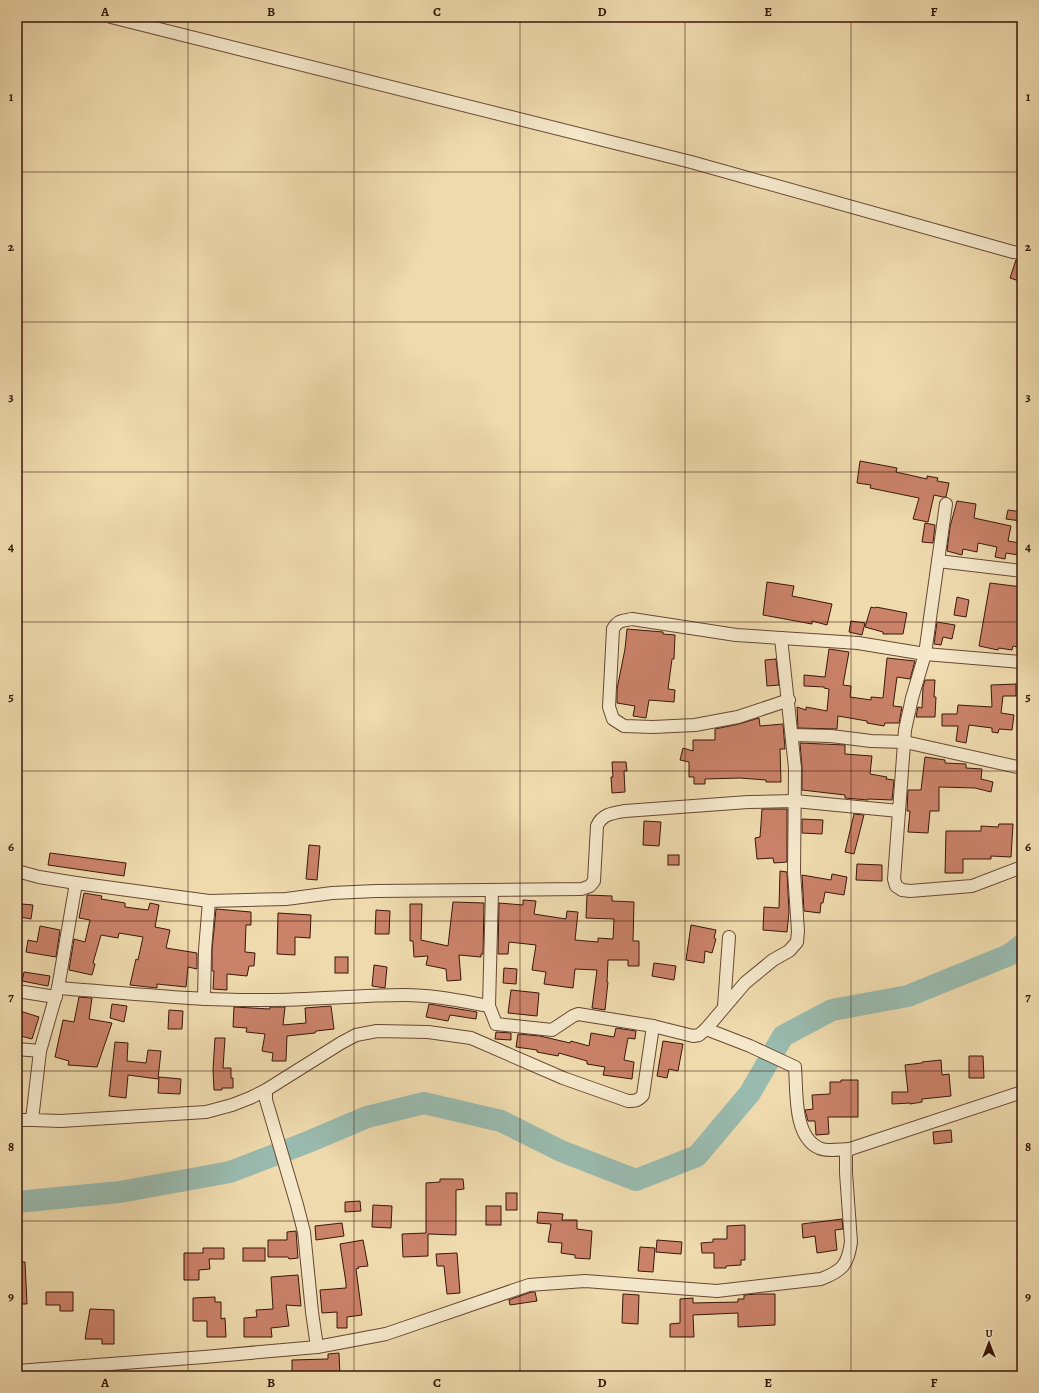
<svg xmlns="http://www.w3.org/2000/svg" width="1039" height="1393" font-family="Alegreya,serif">
	<style>
		.lines { fill: none; stroke-linecap: round; stroke-linejoin: round }
		.river { stroke: #99baae; stroke-width: 22 }
		.building { fill: #ca8269; stroke: #3a170a }
		.street-casing { stroke: #674833; stroke-width: 14 }
		.street { stroke: #f4e7ca; stroke-width: 12 }
		.grid { fill: none; stroke: #3a170a; stroke-width: 1; stroke-opacity: 0.55 }
		.neatline { fill: none; stroke: #3a170a; stroke-width: 1.5 }
		.grid-label { font-size: 13px; text-anchor: middle; font-weight: bold; fill: #3a170a }
	</style>
	<rect width="100%" height="100%" fill="#eedaad"/>
	<filter id="stains"><feTurbulence type="fractalNoise" baseFrequency=".005" numOctaves="4"/><feColorMatrix values="0 0 0 0 .2 0 0 0 0 .09 0 0 0 0 .02 0 0 0 .5 -.17"/></filter>
	<radialGradient id="worn" r=".72"><stop offset=".6" stop-color="#630" stop-opacity="0"/><stop offset="1" stop-color="#630" stop-opacity=".3"/></radialGradient>
	<g class="lines">
		<polyline class="river" points="17,1202 120,1192 230,1172 308,1142 367,1117 424,1103 501,1121 561,1151 636,1180 697,1156 750,1093 783,1036 832,1010 908,996 1009,955 1022,945"/>
	</g>
	<g class="building">
		<polygon points="1016,260 1022,260 1022,282 1010,278"/>
		<polygon points="860,461 897,468 896,472 927,479 927,476 938,478 937,481 949,483 946,497 943,497 934,495 928,522 913,519 919,498 870,488 871,485 857,483"/>
		<polygon points="957,501 976,504 974,518 1011,526 1008,541 1020,543 1018,555 1006,553 1005,559 995,557 997,547 978,543 977,552 963,549 962,555 947,551 950,527"/>
		<polygon points="1008,510 1022,512 1021,521 1006,519"/>
		<polygon points="925,523 935,525 933,543 922,542"/>
		<polygon points="767,582 794,586 792,596 832,604 827,625 812,621 812,624 763,615"/>
		<polygon points="990,583 1022,587 1022,648 1013,646 1012,650 999,648 998,650 979,646"/>
		<polygon points="957,597 969,600 966,617 954,615"/>
		<polygon points="871,607 875,608 876,607 907,613 903,634 883,634 883,632 865,627"/>
		<polygon points="851,621 865,623 862,635 849,632"/>
		<polygon points="937,622 955,625 952,639 943,637 941,645 934,644"/>
		<polygon points="627,629 663,632 663,634 675,635 674,659 672,659 668,689 675,690 674,702 649,700 646,718 633,716 635,706 617,703 617,689 625,649"/>
		<polygon points="829,649 849,652 843,685 851,686 850,697 871,700 871,697 883,698 887,658 915,661 910,679 897,677 893,706 902,707 899,723 885,723 884,726 867,723 867,721 838,716 837,729 798,728 797,707 806,710 806,707 827,711 829,689 824,688 824,687 804,686 804,675 825,677"/>
		<polygon points="776,659 779,685 767,686 765,660"/>
		<polygon points="925,680 935,680 934,697 936,697 935,717 916,717 918,707 922,708 923,687"/>
		<polygon points="1016,684 1016,696 1003,696 1001,713 1014,715 1012,730 999,729 998,733 992,732 992,728 969,725 966,743 956,741 958,726 942,726 942,714 957,714 958,705 992,707 991,685"/>
		<polygon points="759,718 760,726 783,724 785,749 780,749 781,782 766,782 766,780 740,778 705,779 705,784 694,784 694,777 689,777 689,762 680,760 683,748 693,751 693,740 715,740 715,729 739,724"/>
		<polygon points="800,743 845,745 845,754 872,756 870,774 887,777 886,779 894,780 892,800 868,799 868,800 845,798 845,795 802,790 802,767"/>
		<polygon points="925,757 945,760 945,763 966,764 966,768 982,769 981,779 993,782 991,792 975,788 939,787 939,811 930,811 928,833 908,832 910,811 907,811 908,790 921,790"/>
		<polygon points="612,762 626,762 627,771 624,771 625,792 612,793 611,777 613,777"/>
		<polygon points="762,809 787,809 787,862 774,863 773,858 757,859 755,838 760,837"/>
		<polygon points="854,814 864,815 854,854 845,852"/>
		<polygon points="802,819 823,820 822,834 802,833"/>
		<polygon points="644,821 661,822 659,846 643,845"/>
		<polygon points="999,824 1013,824 1011,857 991,856 991,859 963,859 963,873 945,873 946,831 981,831 981,826 998,827"/>
		<polygon points="309,845 320,846 317,880 306,879"/>
		<polygon points="50,853 126,863 124,876 48,865"/>
		<rect x="668" y="855" width="11" height="10"/>
		<polygon points="857,864 882,865 882,881 856,880"/>
		<polygon points="780,871 787,872 789,912 787,932 763,930 764,907 779,908"/>
		<polygon points="832,874 847,877 844,895 825,892 823,903 821,903 820,913 804,911 802,875 831,880"/>
		<polygon points="84,893 102,896 101,899 125,903 125,907 148,910 150,903 159,905 155,927 170,930 166,948 197,953 197,969 188,967 186,987 157,984 157,988 130,985 136,959 138,960 143,937 119,933 118,938 101,935 93,963 95,964 92,975 69,970 74,939 85,942 90,920 79,918"/>
		<polygon points="587,895 612,896 612,901 634,902 633,941 639,941 639,966 628,966 628,960 608,960 607,982 608,982 605,1010 592,1008 597,970 575,969 573,988 544,984 546,972 532,970 536,945 509,942 508,954 498,954 499,903 523,905 523,900 536,901 534,914 566,919 567,911 578,912 575,940 598,942 598,938 613,939 614,919 586,918"/>
		<polygon points="453,902 484,903 483,954 481,954 481,957 459,955 461,980 447,981 446,969 426,965 428,956 414,957 413,941 410,941 410,904 422,904 421,940 448,946"/>
		<polygon points="22,904 33,905 31,919 20,917"/>
		<polygon points="216,909 251,912 251,925 246,925 245,952 255,953 254,966 249,966 247,976 227,974 227,990 213,989 214,971 212,971 212,950"/>
		<polygon points="376,910 390,911 389,934 375,934"/>
		<polygon points="278,913 311,915 310,938 295,937 295,955 277,954"/>
		<polygon points="691,925 716,930 714,938 716,939 712,953 705,951 704,963 686,960"/>
		<polygon points="40,926 60,930 56,957 26,952 28,940 37,942"/>
		<rect x="335" y="957" width="13" height="16"/>
		<polygon points="654,963 676,966 674,980 652,976"/>
		<polygon points="374,965 387,967 385,988 372,986"/>
		<polygon points="504,968 517,969 516,984 503,983"/>
		<polygon points="24,972 50,976 48,986 22,981"/>
		<polygon points="511,990 539,993 537,1016 508,1013"/>
		<polygon points="79,997 92,998 89,1019 112,1023 97,1067 68,1065 69,1061 55,1057 63,1020 74,1022"/>
		<polygon points="112,1004 127,1006 124,1022 110,1018"/>
		<polygon points="429,1004 477,1012 476,1019 450,1015 448,1021 426,1017"/>
		<polygon points="331,1006 334,1029 316,1031 315,1033 287,1036 286,1061 272,1061 273,1053 262,1051 265,1034 246,1032 247,1028 233,1027 234,1007 270,1009 270,1007 285,1007 283,1025 306,1023 305,1008"/>
		<polygon points="17,1010 39,1017 32,1039 17,1035"/>
		<polygon points="169,1010 183,1011 182,1029 168,1029"/>
		<polygon points="616,1028 636,1031 635,1039 628,1038 624,1060 634,1062 632,1079 603,1075 605,1067 587,1064 587,1061 559,1053 558,1056 537,1052 537,1050 516,1047 518,1034 540,1036 570,1043 571,1041 589,1046 591,1033 614,1037"/>
		<polygon points="496,1032 511,1033 511,1040 495,1039"/>
		<polygon points="215,1038 225,1038 223,1068 231,1068 231,1078 233,1078 233,1088 222,1088 222,1090 214,1090 213,1070"/>
		<polygon points="663,1041 683,1044 678,1071 669,1069 667,1078 657,1076"/>
		<polygon points="115,1042 128,1043 127,1061 146,1063 148,1050 161,1051 158,1079 128,1075 126,1098 109,1096"/>
		<polygon points="969,1056 983,1056 984,1078 969,1078"/>
		<polygon points="941,1060 942,1075 949,1074 951,1096 922,1099 922,1102 910,1104 910,1103 892,1104 892,1092 908,1092 905,1065 922,1063 922,1062"/>
		<polygon points="159,1077 181,1079 180,1094 158,1093"/>
		<polygon points="841,1080 858,1080 858,1117 828,1117 829,1134 816,1135 815,1121 808,1121 805,1110 813,1109 812,1095 830,1094 830,1082 841,1082"/>
		<polygon points="951,1130 952,1142 934,1144 933,1132"/>
		<polygon points="440,1179 463,1179 464,1189 456,1190 456,1235 428,1234 428,1256 403,1257 402,1234 426,1233 426,1183 440,1182"/>
		<rect x="506" y="1193" width="11" height="17"/>
		<polygon points="360,1201 361,1211 345,1212 345,1202"/>
		<polygon points="373,1205 392,1206 391,1228 372,1227"/>
		<rect x="486" y="1206" width="15" height="19"/>
		<polygon points="538,1212 563,1214 562,1220 577,1220 577,1229 592,1231 590,1259 575,1258 575,1255 561,1253 562,1243 548,1242 551,1224 537,1223"/>
		<polygon points="842,1219 843,1229 835,1230 837,1250 817,1253 815,1236 803,1238 802,1224"/>
		<polygon points="342,1223 344,1236 316,1240 315,1226"/>
		<polygon points="745,1225 745,1260 741,1260 741,1265 726,1266 726,1268 714,1268 714,1253 702,1253 701,1243 713,1242 713,1239 727,1239 727,1226"/>
		<polygon points="296,1231 298,1258 289,1259 288,1257 268,1257 268,1240 287,1240 287,1232"/>
		<polygon points="363,1240 368,1266 358,1267 359,1268 356,1269 362,1315 347,1317 347,1328 337,1328 337,1312 322,1313 320,1290 346,1288 346,1283 340,1244"/>
		<polygon points="657,1240 682,1242 681,1254 656,1252"/>
		<polygon points="640,1247 655,1248 653,1272 638,1271"/>
		<polygon points="203,1248 224,1248 224,1259 209,1259 210,1269 199,1270 199,1280 184,1280 184,1253 203,1253"/>
		<rect x="243" y="1248" width="22" height="13"/>
		<polygon points="457,1253 460,1293 447,1294 444,1266 437,1266 436,1254"/>
		<polygon points="17,1262 25,1262 27,1304 17,1304"/>
		<polygon points="298,1275 301,1306 286,1305 289,1326 271,1328 272,1337 244,1337 244,1318 257,1317 256,1310 273,1309 271,1277"/>
		<polygon points="46,1292 73,1292 73,1311 60,1311 60,1305 46,1305"/>
		<polygon points="531,1292 535,1292 537,1301 510,1305 509,1300"/>
		<polygon points="623,1294 639,1295 638,1324 622,1323"/>
		<polygon points="757,1294 775,1294 775,1325 738,1327 738,1313 693,1315 694,1337 670,1337 670,1324 680,1323 680,1299 693,1298 693,1303 738,1302 738,1299 744,1299 744,1295"/>
		<polygon points="215,1297 215,1302 221,1302 221,1319 225,1318 226,1337 207,1337 207,1321 193,1321 193,1298"/>
		<polygon points="90,1309 114,1310 114,1344 102,1344 102,1339 85,1339"/>
		<polygon points="339,1353 340,1376 292,1376 292,1360 328,1359 328,1354"/>
	</g>
	<g class="lines">
		<g class="street-casing">
			<g id="street">
				<polyline points="111,17 691,162 1013,252 1022,253"/>
				<polyline points="938,561 1022,571"/>
				<path d="M789 700 738 717 695 725 653 727 624 726 613 719 609 707 613 629C618 620 622 621 632 619L736 635 858 643 925 654 1022 662"/>
				<polyline points="792,735 831,736 871,741 905,742 1022,768"/>
				<polyline points="899,811 894,879 896,886 902,890 910,891 972,886 1022,867"/>
				<path d="M17 871 39 877 76 883 209 901 286 899 332 893 376 891 582 889 590 886 594 881 597 826C602 814 613 813 625 811L748 802 795 801 899 811 905 730 912 698 925 654 946 504"/>
				<path d="M76 883 58 988 40 1051 32 1120 61 1121 206 1112 232 1105 250 1098 266 1090 341 1043 356 1035 377 1031 428 1032 471 1038 563 1078 628 1101C635 1101 638 1101 643 1095L653 1026 693 1036 699 1035 706 1029 745 983 773 960 789 951 797 942 798 931 794 872 795 768 781 638"/>
				<polyline points="492,890 489,1006 496,1024 552,1030 573,1016 578,1014 653,1026"/>
				<path d="M58 988C128 993 198 1001 268 1000 313 1000 359 995 404 995 433 995 461 1001 489 1006"/>
				<polyline points="17,991 56,997"/>
				<polyline points="204,999 205,950 209,901"/>
				<polyline points="724,1006 729,937"/>
				<path d="M706 1029 750 1046 795 1067C797 1091 793 1136 819 1148 827 1152 841 1149 850 1149"/>
				<polyline points="17,1049 40,1051"/>
				<polyline points="266,1090 266,1100 297,1205 304,1232 312,1312 317,1347"/>
				<polyline points="17,1120 32,1120"/>
				<path d="M17 1371 204 1357 317 1347 386 1334 529 1285 585 1281 717 1291 821 1279C842 1271 848 1265 851 1242L846 1173V1153L850 1149 1022 1092"/>
			</g>
		</g>
		<use href="#street" class="street"/>
	</g>
	<path class="grid" d="M188 17V1376M354 17V1376M520 17V1376M685 17V1376M851 17V1376M17 172H1022M17 322H1022M17 472H1022M17 622H1022M17 771H1022M17 921H1022M17 1071H1022M17 1221H1022"/>
	<rect width="1039" height="1393" fill="none" stroke="#eedaad" stroke-width="44"/>
	<g transform="translate(989 1343)" stroke="#f4e7ca" stroke-width="3" paint-order="stroke">
	<path d="M0-3L7 15L0 10L-7 15Z" fill="#3a170a"/>
	<text y="-6" font-size="11" font-weight="bold" text-anchor="middle" fill="#3a170a">U</text>
	</g>
	<rect x="22" y="22" width="995" height="1349" class="neatline"/>
	<g class="grid-label">
		<text x="105" y="16">A</text>
		<text x="271" y="16">B</text>
		<text x="437" y="16">C</text>
		<text x="602" y="16">D</text>
		<text x="768" y="16">E</text>
		<text x="934" y="16">F</text>
		<text x="11" y="101">1</text>
		<text x="1028" y="101">1</text>
		<text x="11" y="251">2</text>
		<text x="1028" y="251">2</text>
		<text x="11" y="401">3</text>
		<text x="1028" y="401">3</text>
		<text x="11" y="551">4</text>
		<text x="1028" y="551">4</text>
		<text x="11" y="701">5</text>
		<text x="1028" y="701">5</text>
		<text x="11" y="851">6</text>
		<text x="1028" y="851">6</text>
		<text x="11" y="1001">7</text>
		<text x="1028" y="1001">7</text>
		<text x="11" y="1151">8</text>
		<text x="1028" y="1151">8</text>
		<text x="11" y="1301">9</text>
		<text x="1028" y="1301">9</text>
		<text x="105" y="1387">A</text>
		<text x="271" y="1387">B</text>
		<text x="437" y="1387">C</text>
		<text x="602" y="1387">D</text>
		<text x="768" y="1387">E</text>
		<text x="934" y="1387">F</text>
	</g>
	<rect width="100%" height="100%" filter="url(#stains)"/>
	<rect width="100%" height="100%" fill="url(#worn)"/>
</svg>
